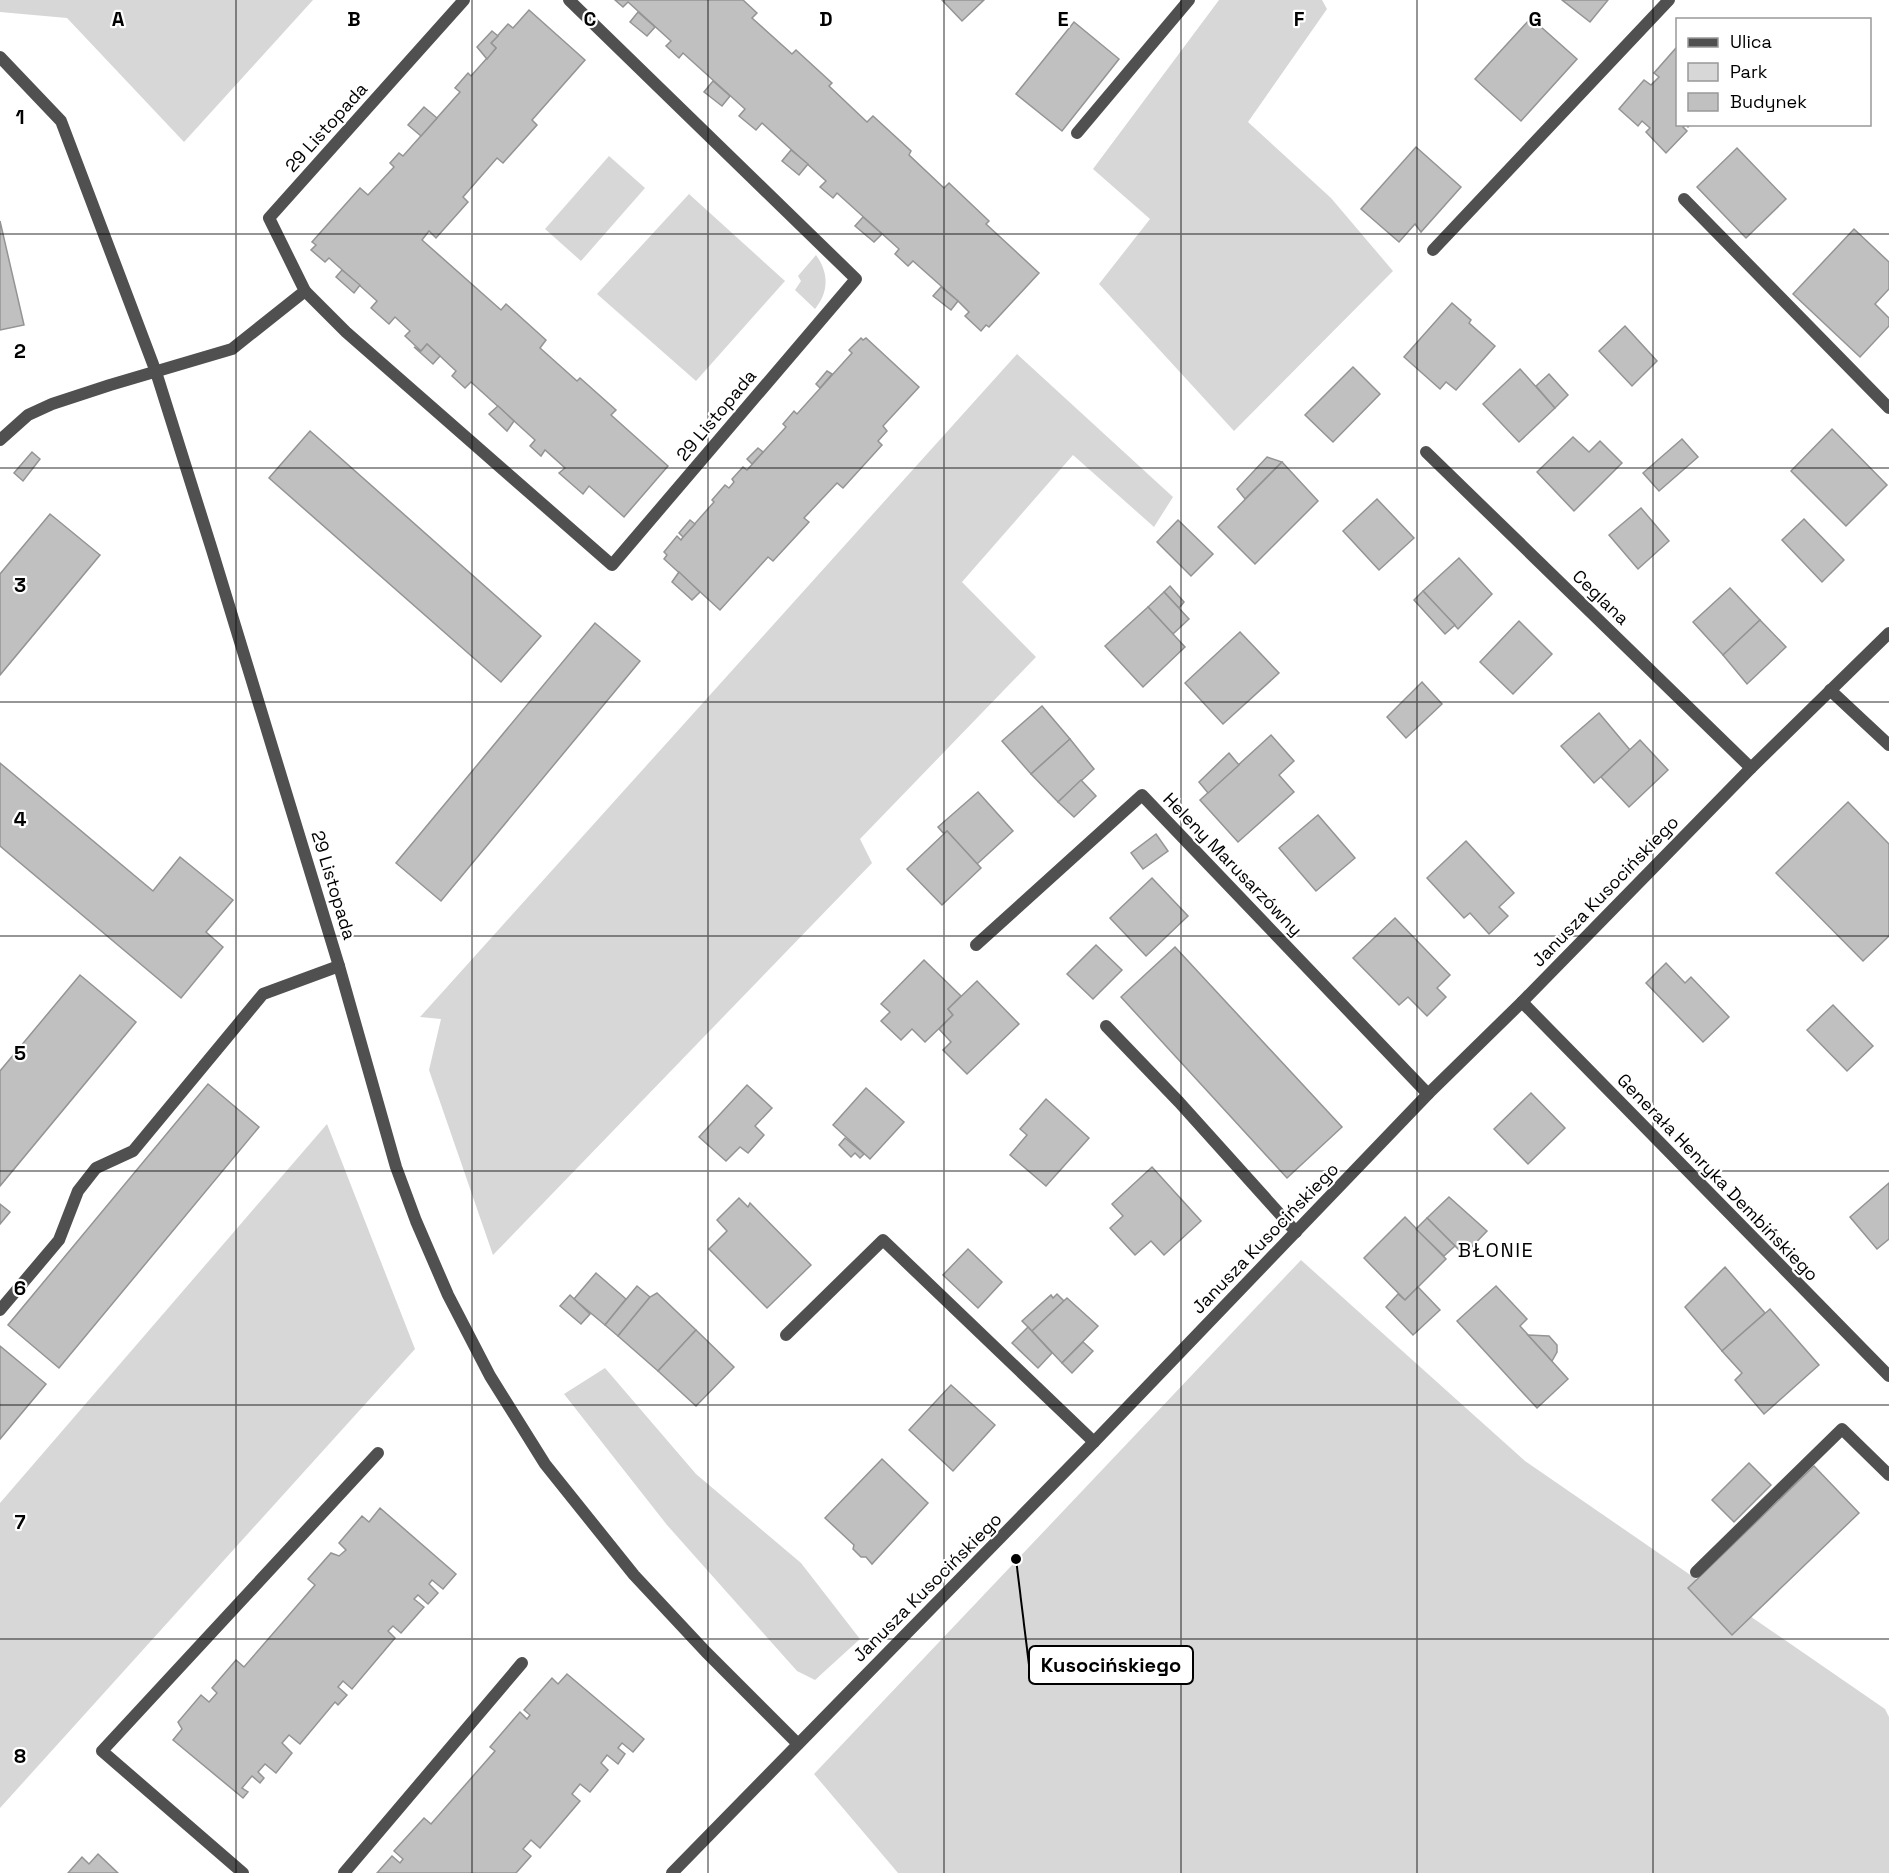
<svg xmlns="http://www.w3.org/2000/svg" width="1889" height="1873" font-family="'Space Grotesk',sans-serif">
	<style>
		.green { fill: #d7d7d7 }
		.building { fill: #c0c0c0; stroke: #949494; stroke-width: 1.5 }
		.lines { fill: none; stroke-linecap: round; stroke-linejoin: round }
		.service { stroke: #505050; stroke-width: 12 }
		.minor { stroke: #505050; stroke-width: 12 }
		.grid { fill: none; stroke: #000; stroke-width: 1.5; stroke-opacity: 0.55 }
		.labels { text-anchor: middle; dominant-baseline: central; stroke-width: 4.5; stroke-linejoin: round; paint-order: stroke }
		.street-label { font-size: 18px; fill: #000; stroke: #fff }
		.neighbourhood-label { font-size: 20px; letter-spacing: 1.5px; fill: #000; stroke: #fff }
		.grid-label { font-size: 20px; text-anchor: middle; font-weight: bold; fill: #000; stroke: #fff; stroke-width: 4.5; stroke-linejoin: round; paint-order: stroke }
		.leader { fill: none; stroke: #000; stroke-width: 2 }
		.callout-dot { fill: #000; stroke: #fff; stroke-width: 2 }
		.callout { fill: #fff; stroke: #000; stroke-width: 2 }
		.callout-label { font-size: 20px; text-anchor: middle; font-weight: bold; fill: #000 }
	</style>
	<rect width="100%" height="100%" fill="#fff"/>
	<g class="green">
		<polygon points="0,0 313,0 184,142 67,18 0,12"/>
		<polygon points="1219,0 1322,0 1327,9 1248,122 1331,198 1393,271 1234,431 1099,284 1150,219 1093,169"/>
		<polygon points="609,156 645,188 581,261 545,229"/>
		<polygon points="689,194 785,281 696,381 597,294"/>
		<path d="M816 255C829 273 829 292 815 309L795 290 801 281 798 276Z"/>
		<polygon points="1017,354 1173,497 1154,527 1073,455 962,582 1036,657 860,839 872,863 493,1255 429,1070 441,1019 420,1017"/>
		<polygon points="327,1124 415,1349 0,1808 0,1503"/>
		<polygon points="1301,1260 1525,1461 1885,1709 1889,1717 1889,1873 898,1873 814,1774"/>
		<polygon points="605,1368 696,1474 801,1563 860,1639 815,1680 797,1671 667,1525 564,1394"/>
	</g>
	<g class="building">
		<polygon points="615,0 743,0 757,13 752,18 792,54 796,50 832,83 829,86 867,122 873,116 911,151 909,155 944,188 949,183 989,221 986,224 1039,273 989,327 986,325 981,331 965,316 969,312 958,301 913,261 908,266 895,254 899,249 837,193 833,198 820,187 826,181 762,123 756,130 739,116 745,109 683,53 679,58 666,46 671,41 628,2 623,7"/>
		<polygon points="942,0 984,0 962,21"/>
		<polygon points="1562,0 1608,0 1590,22"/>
		<polygon points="529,10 585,60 532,120 537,125 503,163 497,158 463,197 468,202 436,238 429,231 422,240 501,310 506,304 546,340 540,348 577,381 580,378 616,410 611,415 668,466 624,517 589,486 583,494 559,473 565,468 545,450 541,456 530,446 535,440 471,382 465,388 452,376 456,371 440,356 427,344 421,351 405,336 410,331 395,317 389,324 371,308 377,301 329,258 325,262 311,250 316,245 312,242 360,188 368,195 394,167 390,163 399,153 403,156 460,92 455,88 468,73 471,76 496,48 491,43 508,24 513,28"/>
		<polygon points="638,12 655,27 647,36 630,22"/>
		<polygon points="1531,18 1577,59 1521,121 1475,79"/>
		<polygon points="1074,22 1119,59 1062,131 1016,94"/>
		<polygon points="492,31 498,36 491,43 496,48 487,59 477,47"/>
		<polygon points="1676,48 1678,49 1678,124 1691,124 1688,127 1686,125 1683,127 1687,131 1666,153 1646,132 1650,128 1642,121 1638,126 1619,109 1644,80 1651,85 1659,77 1654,73"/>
		<polygon points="713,81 730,96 722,106 704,92"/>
		<polygon points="424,107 437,118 421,136 408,125"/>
		<polygon points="1416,147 1461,187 1421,232 1415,224 1399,242 1361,209"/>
		<polygon points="1737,148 1786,199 1746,238 1697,187"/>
		<polygon points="791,150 808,164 799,175 782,161"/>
		<polygon points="863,217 882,234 874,242 855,226"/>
		<polygon points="0,221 24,325 0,330"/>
		<polygon points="1854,229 1889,262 1889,289 1875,304 1889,318 1889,326 1860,357 1793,294"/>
		<polygon points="342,270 360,285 354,293 336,277"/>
		<polygon points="941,287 958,301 951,310 933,296"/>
		<polygon points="1452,303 1471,320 1469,323 1495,346 1456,390 1446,382 1440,389 1404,357"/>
		<polygon points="1625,326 1657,361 1632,386 1599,351"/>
		<polygon points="861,338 863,340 866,338 919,387 883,426 887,431 878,441 882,445 843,488 837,483 804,518 809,522 773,561 768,557 720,610 664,559 667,555 664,552 677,536 681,540 683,537 714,502 712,500 725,485 729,488 734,482 732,479 743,467 747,470 786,427 783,424 794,411 797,414 852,353 849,350"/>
		<polygon points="427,344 440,356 433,364 414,347 421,351"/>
		<polygon points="1353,367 1380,394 1333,442 1305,415"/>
		<polygon points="1520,369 1555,408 1519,442 1483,404"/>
		<polygon points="827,371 832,374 820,388 816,384"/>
		<polygon points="1549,374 1568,395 1555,408 1536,386"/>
		<polygon points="498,406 514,421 507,431 489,414"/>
		<polygon points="1832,429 1887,485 1846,526 1791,471"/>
		<polygon points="310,431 541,636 501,682 269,478"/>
		<polygon points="1573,437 1589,452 1600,441 1622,463 1574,511 1537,472"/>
		<polygon points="1682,439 1698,457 1659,491 1643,473"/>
		<polygon points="758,448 763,452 752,464 747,459"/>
		<polygon points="32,452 40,459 23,481 14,473"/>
		<polygon points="1267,457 1282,462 1245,499 1237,489"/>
		<polygon points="1282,462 1318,501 1255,564 1218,527"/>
		<polygon points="1377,499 1414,538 1379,570 1343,531"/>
		<polygon points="1641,508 1669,541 1638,569 1609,535"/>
		<polygon points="50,514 100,555 0,675 0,574"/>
		<polygon points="1804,519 1844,560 1822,582 1782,540"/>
		<polygon points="690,520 695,524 683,537 679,533"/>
		<polygon points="1178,520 1213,554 1191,576 1157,542"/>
		<polygon points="1459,558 1492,594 1458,629 1423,591"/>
		<polygon points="679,572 700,592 692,600 672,582"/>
		<polygon points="1170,586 1184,602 1179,608 1164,592"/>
		<polygon points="1730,588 1760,620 1723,655 1693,622"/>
		<polygon points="1423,591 1455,625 1445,634 1414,600"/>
		<polygon points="1164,592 1189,619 1173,634 1148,607"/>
		<polygon points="1148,607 1185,647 1143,687 1105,646"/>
		<polygon points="1760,620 1786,647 1747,684 1723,655"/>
		<polygon points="1519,621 1552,654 1513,694 1480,662"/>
		<polygon points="595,623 640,661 441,901 396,863"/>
		<polygon points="1240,632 1279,673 1223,724 1185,683"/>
		<polygon points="1422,682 1442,704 1406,738 1387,717"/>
		<polygon points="1042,706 1070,739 1031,774 1002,741"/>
		<polygon points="1599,713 1630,750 1594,783 1561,746"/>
		<polygon points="1271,735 1294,761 1279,775 1294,792 1238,842 1200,800"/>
		<polygon points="1070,739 1094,769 1058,802 1031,774"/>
		<polygon points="1640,740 1668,770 1629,807 1601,777"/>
		<polygon points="1229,753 1239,765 1208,793 1199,782"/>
		<polygon points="0,763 153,891 180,857 233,900 206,932 223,947 181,998 0,846"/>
		<polygon points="1081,780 1096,796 1074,817 1058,802"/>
		<polygon points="978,792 1013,831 977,864 947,831 944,834 938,827"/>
		<polygon points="1848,802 1889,844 1889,936 1863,961 1776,873"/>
		<polygon points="1318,815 1355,858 1316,891 1279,848"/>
		<polygon points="947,831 981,868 942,905 907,869"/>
		<polygon points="1156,834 1168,851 1143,869 1131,853"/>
		<polygon points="1466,841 1514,893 1499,907 1508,916 1489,934 1470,913 1464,918 1427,878"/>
		<polygon points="1152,878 1188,916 1146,956 1110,918"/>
		<polygon points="1395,918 1450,975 1437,988 1446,997 1427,1016 1408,997 1399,1005 1353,958"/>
		<polygon points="1096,945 1122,970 1093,999 1067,974"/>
		<polygon points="1175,947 1342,1127 1287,1178 1121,997"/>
		<polygon points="924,960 961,996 948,1009 953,1015 925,1042 912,1029 901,1040 881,1021 890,1012 881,1004"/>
		<polygon points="1666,963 1685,983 1691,977 1729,1017 1703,1042 1646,983"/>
		<polygon points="80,975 136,1022 0,1186 0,1071"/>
		<polygon points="977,981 1019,1024 967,1074 943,1050 951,1042 939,1029 953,1015 948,1009"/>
		<polygon points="1833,1005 1873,1046 1847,1071 1807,1030"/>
		<polygon points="208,1084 259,1127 59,1368 8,1325"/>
		<polygon points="747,1085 772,1108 755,1126 764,1135 748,1153 740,1147 726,1161 699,1137"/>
		<polygon points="866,1088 904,1122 870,1159 833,1125"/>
		<polygon points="1531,1093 1565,1128 1528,1164 1494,1129"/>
		<polygon points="1046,1099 1089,1138 1046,1186 1010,1155 1027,1135 1020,1129"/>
		<polygon points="845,1138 864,1154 860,1158 855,1153 851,1157 839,1145"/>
		<polygon points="1152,1167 1201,1221 1164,1255 1151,1241 1135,1255 1110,1228 1123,1216 1112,1204"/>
		<polygon points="1889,1183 1889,1239 1877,1249 1850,1217"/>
		<polygon points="1449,1197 1487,1231 1464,1255 1427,1218"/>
		<polygon points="739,1198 748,1207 750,1203 811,1265 767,1308 709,1249 727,1231 717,1220"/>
		<polygon points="0,1204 10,1212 0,1224"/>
		<polygon points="1405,1217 1446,1259 1405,1300 1364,1258"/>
		<polygon points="1427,1218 1455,1246 1444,1256 1416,1229"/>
		<polygon points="968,1249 1002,1282 978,1308 943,1275"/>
		<polygon points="1725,1267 1765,1313 1722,1351 1685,1307"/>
		<polygon points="596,1273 626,1299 605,1325 574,1299"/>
		<polygon points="637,1286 650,1297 618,1336 605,1325"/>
		<polygon points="1496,1286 1527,1319 1520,1326 1568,1379 1537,1408 1457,1321"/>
		<polygon points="1418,1287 1440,1310 1413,1335 1386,1307 1398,1294 1405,1300"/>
		<polygon points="657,1293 696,1330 658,1371 618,1336 650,1297"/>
		<polygon points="1057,1294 1064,1301 1032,1331 1022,1321 1051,1295 1053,1298"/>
		<polygon points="570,1295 590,1314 581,1324 560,1306"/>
		<polygon points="1067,1298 1098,1326 1062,1363 1032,1331"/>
		<polygon points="1770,1309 1819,1365 1764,1414 1735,1380 1742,1373 1722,1351"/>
		<polygon points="1028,1327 1052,1353 1038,1368 1012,1343"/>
		<polygon points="696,1330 734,1367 696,1406 658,1371"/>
		<polygon points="1528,1335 1549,1336 1557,1345 1557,1352 1552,1361"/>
		<polygon points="1083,1342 1093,1351 1072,1373 1062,1363"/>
		<polygon points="0,1346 46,1384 0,1439"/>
		<polygon points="951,1385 995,1425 953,1471 909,1430"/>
		<polygon points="882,1459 928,1503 872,1564 866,1557 861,1557 853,1549 854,1545 825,1518"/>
		<polygon points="1749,1463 1771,1485 1734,1522 1712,1500"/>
		<polygon points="1814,1466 1859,1513 1732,1635 1688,1588"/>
		<polygon points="380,1508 456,1574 443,1589 432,1580 429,1584 438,1593 428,1604 418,1595 414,1599 424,1607 401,1633 393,1626 388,1631 395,1638 352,1689 343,1681 338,1687 347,1695 338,1705 335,1702 300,1744 289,1735 282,1743 292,1753 276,1773 265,1764 258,1772 264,1778 260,1783 252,1776 242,1788 248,1792 243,1798 173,1740 182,1729 178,1722 201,1695 209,1702 217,1693 212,1688 236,1660 244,1667 315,1585 308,1579 331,1553 339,1556 346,1550 339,1543 362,1516 369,1522"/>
		<polygon points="567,1674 644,1739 633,1752 622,1743 618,1748 625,1754 618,1764 607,1755 601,1763 608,1770 590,1792 580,1784 572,1794 580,1801 540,1848 531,1840 523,1849 531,1856 516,1873 377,1873 392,1856 400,1863 403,1859 394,1851 424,1818 431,1824 495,1751 490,1747 520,1712 527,1719 530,1715 524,1710 552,1678 558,1684"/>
		<polygon points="98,1854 118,1873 68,1873 82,1857 89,1864"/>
	</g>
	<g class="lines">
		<g class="service">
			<polyline points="1077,133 1189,0"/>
			<polyline points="1684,199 1889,408"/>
			<polyline points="1433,250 1669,0"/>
			<polyline points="1830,690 1889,745"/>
			<polyline points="1106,1026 1179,1102 1296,1232"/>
			<polyline points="786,1335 883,1240 1094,1442"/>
			<polyline points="1696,1572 1842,1429 1889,1475"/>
			<polyline points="243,1873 102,1751 378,1453"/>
			<polyline points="344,1873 522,1663"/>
		</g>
		<g class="minor">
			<polyline points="0,57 61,121 156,372 212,550 339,966 396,1167 416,1221 448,1295 490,1376 545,1464 634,1575 706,1652 798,1744"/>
			<polyline points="305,291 346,332 612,565 856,279 569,0"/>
			<polyline points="0,440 28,415 52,404 110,385 232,349 305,291 269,218 464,0"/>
			<polyline points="1426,452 1751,768"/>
			<polyline points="976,945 1142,795 1428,1094"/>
			<polyline points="1522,1002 1889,1376"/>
			<polyline points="0,1310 59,1240 78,1191 96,1168 133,1151 263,994 339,966"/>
			<polyline points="672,1873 1094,1442 1428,1094 1522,1002 1751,768 1889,633"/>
		</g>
	</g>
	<path class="grid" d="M236 0V1873M472 0V1873M708 0V1873M944 0V1873M1181 0V1873M1417 0V1873M1653 0V1873M0 234H1889M0 468H1889M0 702H1889M0 936H1889M0 1171H1889M0 1405H1889M0 1639H1889"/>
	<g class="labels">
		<g class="street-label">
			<text transform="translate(326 127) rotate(-48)">29 Listopada</text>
			<text transform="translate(716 415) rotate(-50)">29 Listopada</text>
			<text transform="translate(1601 597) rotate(44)">Ceglana</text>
			<text transform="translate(1233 864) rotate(46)">Heleny Marusarzówny</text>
			<text transform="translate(334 885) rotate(73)">29 Listopada</text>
			<text transform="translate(1605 891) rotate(-46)">Janusza Kusocińskiego</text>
			<text transform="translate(1718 1177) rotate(46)">Generała Henryka Dembińskiego</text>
			<text transform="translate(1265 1238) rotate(-46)">Janusza Kusocińskiego</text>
			<text transform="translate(927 1587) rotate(-45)">Janusza Kusocińskiego</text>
		</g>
		<g class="neighbourhood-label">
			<text x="1496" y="1250">BŁONIE</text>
		</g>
	</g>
	<g class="grid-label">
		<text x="118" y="26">A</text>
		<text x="354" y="26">B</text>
		<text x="590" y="26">C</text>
		<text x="826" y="26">D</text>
		<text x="1063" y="26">E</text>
		<text x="1299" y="26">F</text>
		<text x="1535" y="26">G</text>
		<text x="20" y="124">1</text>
		<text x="20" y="358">2</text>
		<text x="20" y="592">3</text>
		<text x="20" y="826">4</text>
		<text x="20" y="1060">5</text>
		<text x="20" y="1295">6</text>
		<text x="20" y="1529">7</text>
		<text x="20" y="1763">8</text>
	</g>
	<path class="leader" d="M1016 1559L1029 1665"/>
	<circle class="callout-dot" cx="1016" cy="1559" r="6"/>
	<rect class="callout" x="1029" y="1646" width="164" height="38" rx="6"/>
	<g class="callout-label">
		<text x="1111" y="1672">Kusocińskiego</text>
	</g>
	<rect x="1676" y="18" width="195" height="108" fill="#ffffff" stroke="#999999" stroke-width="1.5"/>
	<rect x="1688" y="38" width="30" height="9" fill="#505050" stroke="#999999" stroke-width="1.5"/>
	<text x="1730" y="48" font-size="18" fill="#000000">Ulica</text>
	<rect x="1688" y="63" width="30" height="18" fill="#d7d7d7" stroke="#999999" stroke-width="1.5"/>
	<text x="1730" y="78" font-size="18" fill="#000000">Park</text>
	<rect x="1688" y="93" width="30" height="18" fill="#c0c0c0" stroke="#999999" stroke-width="1.5"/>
	<text x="1730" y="108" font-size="18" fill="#000000">Budynek</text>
</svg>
